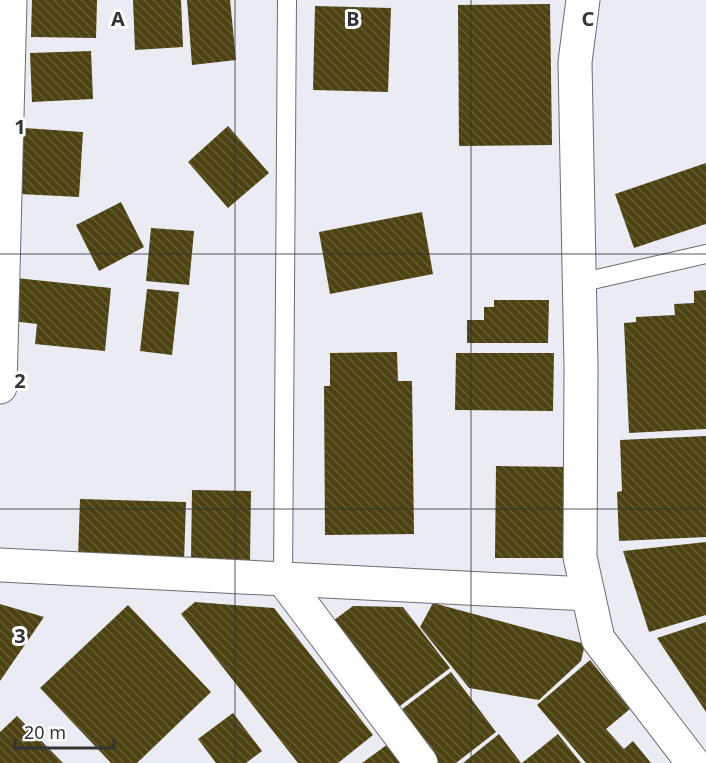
<svg xmlns="http://www.w3.org/2000/svg" width="706" height="763" font-family="'Noto Sans',sans-serif">
	<style>
		.building { fill: url(#building-back-hatch) }
		.lines { fill: none; stroke-linecap: round; stroke-linejoin: round }
		.service-casing { stroke: #6d6c73; stroke-width: 20 }
		.minor-casing { stroke: #6d6c73; stroke-width: 35 }
		.service { stroke: #fff; stroke-width: 18 }
		.minor { stroke: #fff; stroke-width: 33 }
		.grid { fill: none; stroke: #343437; stroke-width: 1.5; stroke-opacity: 0.55 }
		.grid-label { font-size: 20px; text-anchor: middle; font-weight: bold; fill: #343437; stroke: #fff; stroke-width: 6; stroke-linejoin: round; paint-order: stroke }
	</style>
	<defs>
		<pattern id="building-back-hatch" width="6" height="6" patternUnits="userSpaceOnUse" patternTransform="scale(1.5)"><rect width="6" height="6" fill="#4d4211"/><path d="M-1 5l2 2M0 0l6 6M5-1l2 2" fill="none" stroke="#645c35"/></pattern>
	</defs>
	<rect width="100%" height="100%" fill="#ebebf3"/>
	<g class="building">
		<polygon points="32,0 97,0 96,38 31,37"/>
		<polygon points="133,0 181,0 183,47 135,50"/>
		<polygon points="187,0 230,0 236,60 192,65"/>
		<polygon points="550,4 552,145 459,146 458,5"/>
		<polygon points="315,6 391,8 388,92 313,90"/>
		<polygon points="91,51 93,99 32,102 30,53"/>
		<polygon points="228,126 269,173 228,208 188,162"/>
		<polygon points="24,128 83,132 79,197 20,194"/>
		<polygon points="706,163 706,224 634,248 615,194"/>
		<polygon points="121,202 144,247 99,271 76,225"/>
		<polygon points="422,212 433,274 330,294 319,232"/>
		<polygon points="151,228 194,231 189,285 146,281"/>
		<polygon points="16,278 111,288 105,351 35,344 37,324 12,321"/>
		<polygon points="147,289 179,292 172,355 140,351"/>
		<polygon points="706,290 706,429 629,433 624,323 636,322 636,317 675,315 674,304 694,303 694,291"/>
		<polygon points="494,300 549,300 548,343 467,343 467,320 484,320 484,307 494,307"/>
		<polygon points="397,352 398,381 412,381 414,534 325,535 324,386 330,386 330,353"/>
		<polygon points="456,353 554,353 553,411 455,410"/>
		<polygon points="706,436 706,537 619,541 617,492 622,491 620,440"/>
		<polygon points="496,466 577,467 576,558 495,558"/>
		<polygon points="192,490 251,491 250,560 191,560"/>
		<polygon points="80,499 186,502 184,562 78,559"/>
		<polygon points="706,542 706,615 649,632 623,551"/>
		<polygon points="195,602 274,608 373,735 338,763 298,763 181,614"/>
		<polygon points="433,603 585,644 581,661 539,700 469,688 420,627"/>
		<polygon points="0,604 44,617 0,681"/>
		<polygon points="128,605 211,692 137,763 111,763 40,688"/>
		<polygon points="353,606 403,607 450,668 392,712 326,626"/>
		<polygon points="706,622 706,712 657,638"/>
		<polygon points="590,660 630,709 606,729 624,749 633,741 651,763 586,763 537,705"/>
		<polygon points="451,672 496,732 456,763 429,763 393,716"/>
		<polygon points="233,713 262,751 246,763 216,763 198,739"/>
		<polygon points="17,716 63,763 0,763 0,732"/>
		<polygon points="499,734 521,763 463,763"/>
		<polygon points="558,734 581,763 522,763"/>
		<polygon points="388,744 401,763 362,763"/>
	</g>
	<g class="lines">
		<g class="service-casing">
			<g id="service">
				<polyline points="579,283 706,254"/>
				<polyline points="283,579 287,0"/>
			</g>
		</g>
		<g class="minor-casing">
			<g id="minor">
				<polyline points="583,0 575,62 581,367 580,557 598,639 693,763"/>
				<polyline points="0,387 10,0"/>
				<polyline points="0,565 588,594"/>
				<polyline points="283,579 421,763"/>
			</g>
		</g>
		<use href="#service" class="service"/>
		<use href="#minor" class="minor"/>
	</g>
	<path class="grid" d="M235 0V763M471 0V763M0 254H706M0 509H706"/>
	<g class="grid-label">
		<text x="118" y="26">A</text>
		<text x="353" y="26">B</text>
		<text x="588" y="26">C</text>
		<text x="20" y="134">1</text>
		<text x="20" y="388">2</text>
		<text x="20" y="643">3</text>
	</g>
	<path d="M15 739v9h99v-9" fill="none" stroke="#343437" stroke-width="3"/>
	<text x="24" y="739" font-size="18" fill="#343437" stroke="#ffffff" stroke-width="4.5" paint-order="stroke">20 m</text>
</svg>
